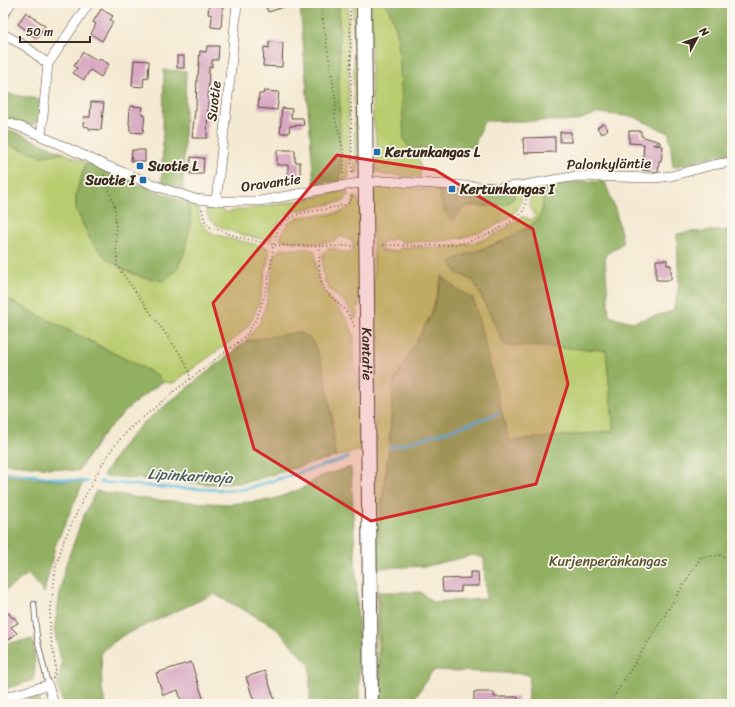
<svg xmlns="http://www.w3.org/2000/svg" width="735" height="707" font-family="Sriracha,sans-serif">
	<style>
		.green { fill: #b9cc6f; stroke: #7a7b46 }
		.forest { fill: #92b062; stroke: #666d40 }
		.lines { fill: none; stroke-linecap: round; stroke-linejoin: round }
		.stream { stroke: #5ebcdd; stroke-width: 3 }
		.building { fill: #d7a6c0 }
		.service-casing { stroke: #574739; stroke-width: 6 }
		.minor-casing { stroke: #574739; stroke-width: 10 }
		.primary-casing { stroke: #574739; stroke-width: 16 }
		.path { stroke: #574739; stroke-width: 1.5; stroke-dasharray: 1 3; stroke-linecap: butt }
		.service { stroke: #fff; stroke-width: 4.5 }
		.minor { stroke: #fff; stroke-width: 9 }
		.primary { stroke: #fff; stroke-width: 14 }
		.marked { fill: #d62828; fill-opacity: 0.2; stroke: #d62828; stroke-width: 3; stroke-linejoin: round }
		.poi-dot { fill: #1f6fb2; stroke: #fbf7ec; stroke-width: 1.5 }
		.labels { text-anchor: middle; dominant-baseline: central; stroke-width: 3.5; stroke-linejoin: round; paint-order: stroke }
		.street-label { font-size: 14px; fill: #3b2a1e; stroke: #fbf7ec }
		.poi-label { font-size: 14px; font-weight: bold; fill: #3b2a1e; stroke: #fbf7ec; text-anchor: start }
		.park-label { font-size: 14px; fill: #5a5232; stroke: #fbf7ec }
		.water-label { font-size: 15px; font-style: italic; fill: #475d61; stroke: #fbf7ec }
	</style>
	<rect width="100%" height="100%" fill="#fbf7ec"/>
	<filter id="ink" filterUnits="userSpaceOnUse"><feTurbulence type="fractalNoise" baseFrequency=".025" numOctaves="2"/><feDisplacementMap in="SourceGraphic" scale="8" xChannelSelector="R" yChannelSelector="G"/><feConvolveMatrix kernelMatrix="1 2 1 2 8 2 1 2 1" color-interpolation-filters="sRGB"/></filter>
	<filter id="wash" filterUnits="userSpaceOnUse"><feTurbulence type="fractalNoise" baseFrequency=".012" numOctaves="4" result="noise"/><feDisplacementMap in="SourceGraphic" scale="16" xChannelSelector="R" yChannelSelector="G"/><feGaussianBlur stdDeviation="0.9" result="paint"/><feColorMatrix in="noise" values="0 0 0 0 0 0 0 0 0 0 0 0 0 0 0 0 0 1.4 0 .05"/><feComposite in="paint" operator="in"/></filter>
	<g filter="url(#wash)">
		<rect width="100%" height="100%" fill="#f4e9d2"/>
		<g class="green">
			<polygon points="339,3 348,3 349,175 347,179 340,181"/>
			<polygon points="353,3 359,3 359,130 358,172 356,173 355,171"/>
			<polygon points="371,3 385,3 391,14 397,31 409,146 415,149 421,168 420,177 385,175 377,172 376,168 377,142 373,119 371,78"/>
			<polygon points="3,143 42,156 64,153 86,163 76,193 76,209 90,239 106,258 125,270 142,277 164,280 191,222 188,203 198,205 200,221 210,233 231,239 267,247 269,250 269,255 259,304 250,323 238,336 173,383 162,382 157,375 3,297"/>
			<path d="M383 186 439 190 441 202 461 209 466 206H491L515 197 513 192 519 191C534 216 473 236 456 239 438 243 418 241 400 242L398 238 381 242 380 243 381 251H398L401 247C452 247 479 251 521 217H524L531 220 536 216 529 207C530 191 530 189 546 186 539 193 545 201 543 209 542 212 540 215 538 218 528 234 476 251 457 258L456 272 474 281 505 345 606 350 614 432 509 441 473 298 456 289 442 276 431 315 394 382 393 388 389 452 388 456C384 487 379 519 378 551 376 602 382 653 379 704H377L373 195 376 190Z"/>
			<path d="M343 191 347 192 348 195 344 201 291 212 283 217 275 228 271 240C254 238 207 230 206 210L210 207 220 208C226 214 229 213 236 210L286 203Z"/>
			<path d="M354 197H356L360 202 359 260 361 269 360 296 356 318 355 319C352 313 349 307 344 302 338 295 328 291 325 282 322 273 322 262 323 253L326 250 334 248C341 253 345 253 353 251V241L341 236C338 238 336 240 333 241 317 245 295 243 280 239 282 233 285 225 291 221 306 211 340 219 351 206 354 204 353 201 354 197Z"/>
			<polygon points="282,249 309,249 315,251 317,276 323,291 348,320 354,337 353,360 361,391 362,450 335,457 332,415 324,376 246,341 260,322 267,301 275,255 278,251"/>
		</g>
		<g class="forest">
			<polygon points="300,3 339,3 340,181 314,184"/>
			<polygon points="385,3 732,3 732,154 721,154 673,167 669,133 634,117 599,113 575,121 484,121 474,147 415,149 409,147 404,140 399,51 397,31 391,14"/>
			<polygon points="164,70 186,71 186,72 183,189 185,191 161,181 162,180"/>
			<polygon points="3,93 37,99 40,101 38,119 35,124 27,125 3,117"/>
			<polygon points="3,127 6,128 64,153 42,156 3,143"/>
			<polygon points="86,163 188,203 191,222 184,254 177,269 164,281 142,277 125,270 106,258 90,239 76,209 76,193"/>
			<path d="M587 181 605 182 616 212 623 243 605 255 609 316 633 322 673 311 679 286 677 234 688 232 732 230V704H527L530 677 526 674 435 670 431 673 411 704H379L381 676 379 592H421L432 602 486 599 484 558 473 555 427 566 378 568C377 530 383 493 388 456L389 452 393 388 394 382 431 315 443 276 456 289 473 298 509 441 614 431 606 350 505 345 474 281 456 272 451 262C463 254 478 251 491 246 501 242 510 237 519 232 525 229 532 225 537 220 548 208 538 194 546 186Z"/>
			<path d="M439 190 469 193 513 192C519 213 475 202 465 207 459 210 458 217 451 220 443 212 441 201 439 190Z"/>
			<polygon points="3,297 157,375 162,382 133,404 104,433 78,471 3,463"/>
			<path d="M298 332C301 333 306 335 309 338 327 356 334 430 335 457L243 483 208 484 103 476 121 447 142 424 246 341Z"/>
			<polygon points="351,467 359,640 359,704 310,704 310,665 274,626 214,594 122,636 101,652 102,691 106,704 63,704 57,685 62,664 54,630 64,570 83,517 96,491 153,500 227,504 271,500 301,489 321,476"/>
			<polygon points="3,475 83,483 55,546 44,593 28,574 3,592"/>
			<polygon points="33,639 35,666 33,680 3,690 3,644"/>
			<polygon points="39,696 41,704 11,704"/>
		</g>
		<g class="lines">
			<g class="stream">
				<polyline points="389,448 442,433 500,413"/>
				<polyline points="3,472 87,482"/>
				<polyline points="100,482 171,488 230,490 245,489 348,458"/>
			</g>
		</g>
		<g id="blocks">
			<g class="building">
				<polygon points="209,3 223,3 221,28 211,27 212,15 208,14"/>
				<polygon points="265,3 289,3 290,5 268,12"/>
				<polygon points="101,9 113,16 110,20 113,22 102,41 91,34 96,24 93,22"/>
				<polygon points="26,12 45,26 37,38 18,24"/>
				<polygon points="269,42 283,43 282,67 263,66 264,47 269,48"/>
				<polygon points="207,46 219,46 218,60 212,60 212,67 209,67 207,138 192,138 195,110 196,110 197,76 198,76 200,51 206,52"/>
				<polygon points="83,52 99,61 100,59 109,64 101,77 90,70 84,80 73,73 77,68 74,66"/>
				<rect x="177" y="56" width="7" height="12"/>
				<polygon points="134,60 149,61 148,78 144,77 143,87 132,86"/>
				<polygon points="264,91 279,92 277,110 258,108 259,94 263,94"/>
				<polygon points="91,102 104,103 101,130 89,129 89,127 83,126 84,117 90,117"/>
				<polygon points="130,106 143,107 142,114 145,115 143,133 130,132 130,125 129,125"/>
				<polygon points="282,108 292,109 291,118 303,118 304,125 290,126 289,133 280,133"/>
				<polygon points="603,123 608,129 602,134 597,128"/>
				<polygon points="629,131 641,131 641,136 660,142 660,144 653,144 653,145 663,146 661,161 659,161 658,172 642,170 644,144 629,143"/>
				<rect x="560" y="132" width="11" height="10"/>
				<polygon points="555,137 555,152 524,153 523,138"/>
				<polygon points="132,150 145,150 145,162 131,161"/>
				<polygon points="277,150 295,150 295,162 300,162 300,178 288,178 288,165 277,165"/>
				<polygon points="191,157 204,158 203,174 190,174"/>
				<polygon points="656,260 667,260 667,265 671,265 671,280 656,280"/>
				<polygon points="470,572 478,572 479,586 461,586 461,592 443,592 442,579 470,578"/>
				<polygon points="9,613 12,618 14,617 18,623 11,627 17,633 9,640 3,633 3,616"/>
				<polygon points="191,662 205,704 182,704 178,690 163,695 156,673"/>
				<polygon points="265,671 276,704 255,704 246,677"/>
				<polygon points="474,692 494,692 494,697 518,697 518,704 474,704"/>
			</g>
		</g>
	</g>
	<g filter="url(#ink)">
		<use href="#blocks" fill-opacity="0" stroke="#574739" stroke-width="1"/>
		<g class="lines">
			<g class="service-casing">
				<polyline id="service" points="34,604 37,638 48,685"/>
			</g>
			<g class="minor-casing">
				<g id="minor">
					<polyline points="3,16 11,3"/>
					<polyline points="3,34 25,46 48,64 41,136"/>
					<polyline points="48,64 89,3"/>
					<polyline points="3,121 26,129 107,166 159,187 195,199 216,201 260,201 352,184 384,181 498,188 525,185 577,176 655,178 671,176 712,165 732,162"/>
					<polyline points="216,201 230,78 237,3"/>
					<polyline points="3,698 48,685 54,704"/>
				</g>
			</g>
			<g class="primary-casing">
				<g id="primary">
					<path id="s1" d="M364 3 371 704"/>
				</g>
			</g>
			<g class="path">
				<polyline points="323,3 322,15 336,103 335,118 344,153 343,176"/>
				<polyline points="350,3 352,175"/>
				<polyline points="104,175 115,207 117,266 183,358 189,371 190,379"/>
				<polyline points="202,209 205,221 210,227 241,238 274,245 292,246 353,246"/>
				<path d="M320 245C319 258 318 274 323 286 329 297 341 304 348 314 351 318 353 323 355 328"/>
				<path d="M383 245C407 245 433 247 457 244 473 242 517 224 524 209 526 205 526 198 526 194"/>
				<path d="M53 678 56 669 50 633V616L56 566 64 540 80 506 101 466 112 449 129 429 177 389 242 339C263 317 267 286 272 257 273 248 274 235 280 227 293 209 319 212 339 206 343 205 348 205 350 202 352 199 352 196 352 193"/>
				<polyline points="609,704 701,557 722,555 732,562"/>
			</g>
			<use href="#service" class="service"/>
			<use href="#minor" class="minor"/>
			<use href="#primary" class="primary"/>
		</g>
	</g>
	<path class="marked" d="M337 155 435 170 533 229 568 384 536 484 371 521 254 449 213 303Z"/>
	<g class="poi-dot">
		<rect x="373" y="148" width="8" height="8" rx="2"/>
		<rect x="136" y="162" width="8" height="8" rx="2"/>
		<rect x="139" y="176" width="8" height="8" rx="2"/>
		<rect x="448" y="185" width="8" height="8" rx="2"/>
	</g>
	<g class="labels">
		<g class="street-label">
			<text transform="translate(214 101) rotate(-83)">Suotie</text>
			<text transform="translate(609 164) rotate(-1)">Palonkyläntie</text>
			<text transform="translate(271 183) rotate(-8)">Oravantie</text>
			<text stroke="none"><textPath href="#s1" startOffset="351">Kantatie</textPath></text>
		</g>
		<g class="poi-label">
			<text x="385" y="152">Kertunkangas L</text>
			<text x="148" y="166">Suotie L</text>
			<text x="135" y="180" text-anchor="end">Suotie I</text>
			<text x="460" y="189">Kertunkangas I</text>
		</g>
		<g class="park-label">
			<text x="608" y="561">Kurjenperänkangas</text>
		</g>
		<g class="water-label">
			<text transform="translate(190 476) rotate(3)">Lipinkarinoja</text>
		</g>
	</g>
	<rect width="735" height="707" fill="none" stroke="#fbf7ec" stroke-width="16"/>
	<g transform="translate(697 38) rotate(49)" stroke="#fbf7ec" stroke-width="3" paint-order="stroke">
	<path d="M0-3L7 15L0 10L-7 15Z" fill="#3b2a1e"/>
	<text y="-6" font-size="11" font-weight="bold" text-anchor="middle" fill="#3b2a1e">N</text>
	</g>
	<path d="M20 36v6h70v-6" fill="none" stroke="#3b2a1e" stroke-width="2"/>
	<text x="26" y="36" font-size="12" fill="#3b2a1e" stroke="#fbf7ec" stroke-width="3" paint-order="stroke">50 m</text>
</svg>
